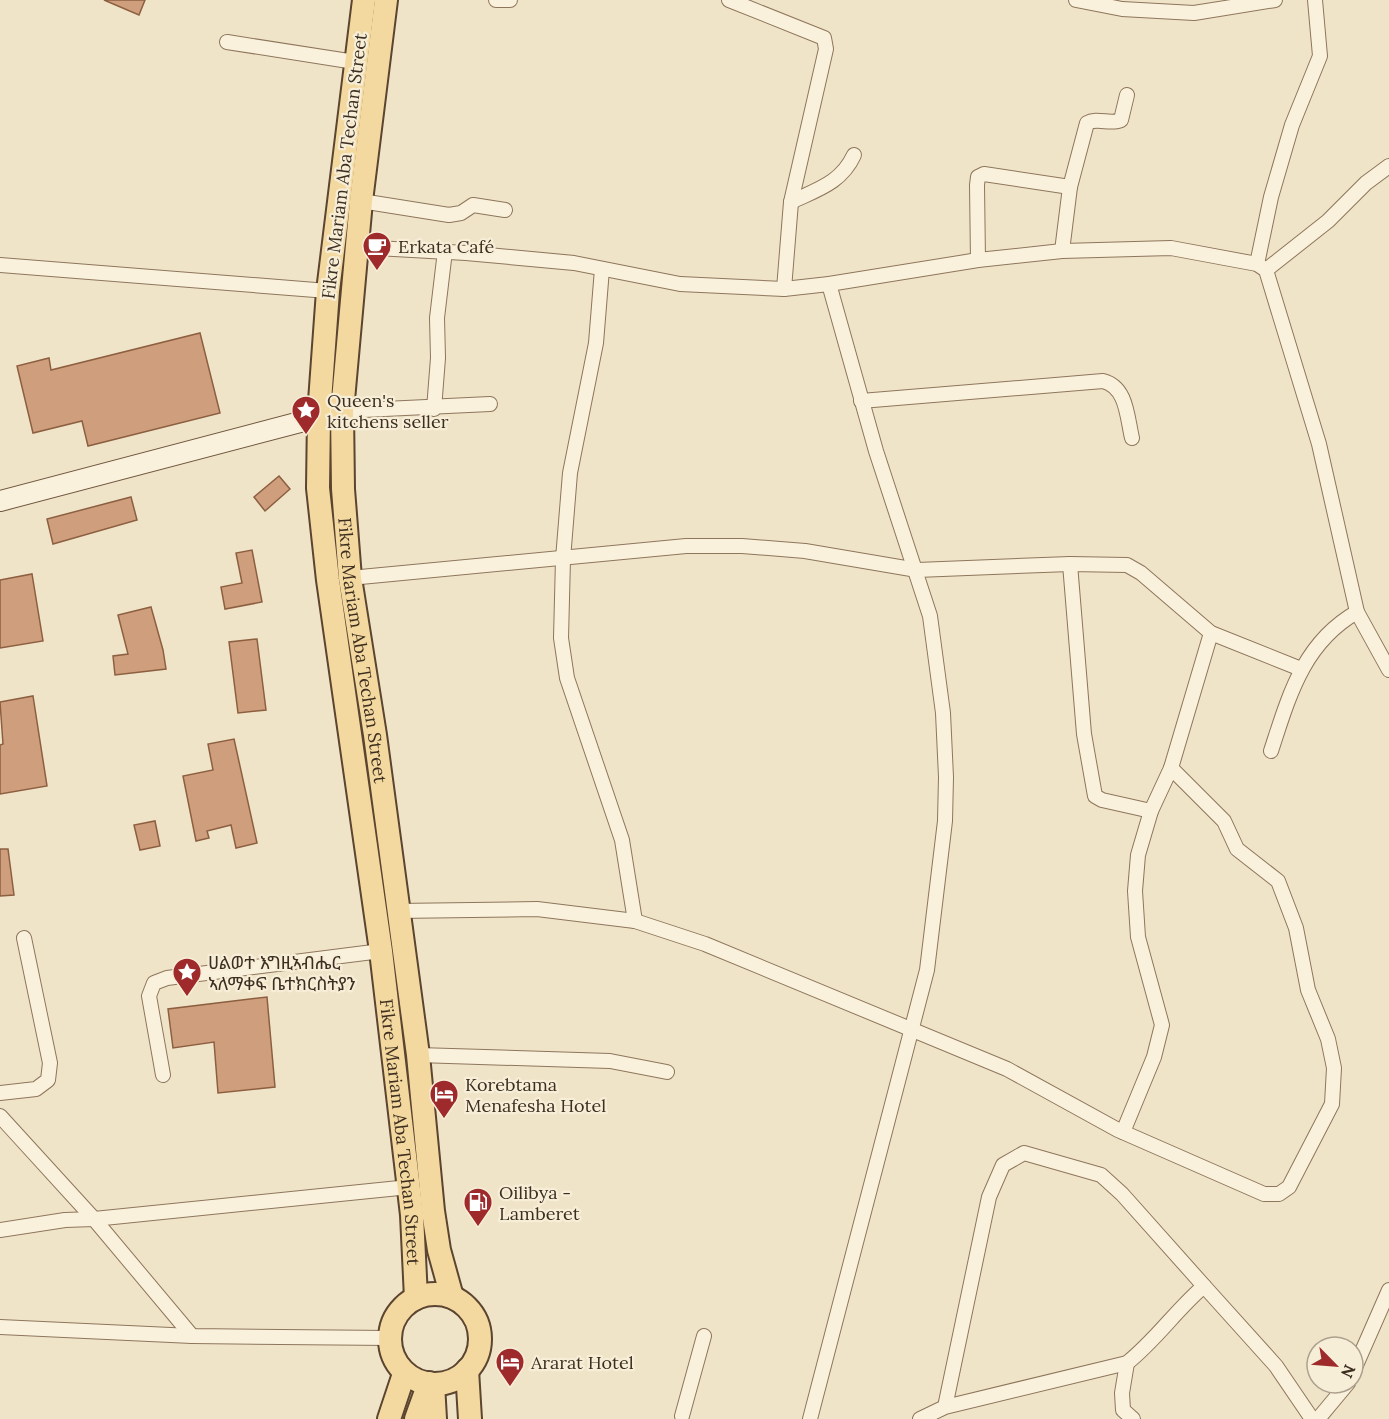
<svg xmlns="http://www.w3.org/2000/svg" width="1389" height="1419" font-family="Lora,'Noto Sans Ethiopic',serif">
	<style>
		.building { fill: #cf9f7d; stroke: #8d5f41; stroke-width: 1.5 }
		.lines { fill: none; stroke-linecap: round; stroke-linejoin: round }
		.street-casing { stroke: #8d765c; stroke-width: 16 }
		.secondary-casing { stroke: #6f573f; stroke-width: 22 }
		.primary-casing { stroke: #5b4430; stroke-width: 26 }
		.street { stroke: #faf1dc; stroke-width: 14 }
		.secondary { stroke: #faf1dc; stroke-width: 20 }
		.primary { stroke: #f3d9a0; stroke-width: 22 }
		.labels { text-anchor: middle; dominant-baseline: central; stroke-width: 4.5; stroke-linejoin: round; paint-order: stroke }
		.street-label { font-size: 18px; fill: #3d2e20; stroke: #f7eed8 }
		.poi-label { font-size: 18px; fill: #3d2e20; stroke: #f7eed8; text-anchor: start }
	</style>
	<rect width="100%" height="100%" fill="#f0e4c8"/>
	<g class="building">
		<polygon points="104,0 145,0 139,15"/>
		<polygon points="200,333 220,413 88,446 82,421 33,433 17,366 49,358 51,370"/>
		<polygon points="279,476 290,489 265,511 254,497"/>
		<polygon points="131,497 137,520 53,544 47,519"/>
		<polygon points="252,550 262,602 225,609 221,587 242,583 236,553"/>
		<polygon points="32,574 43,641 0,648 0,580"/>
		<polygon points="151,607 163,650 166,669 115,675 113,656 128,654 118,615"/>
		<polygon points="257,639 266,710 238,713 229,642"/>
		<polygon points="33,696 47,786 0,794 0,745 3,744 0,702"/>
		<polygon points="234,739 257,843 236,848 231,825 207,831 209,838 196,841 183,776 213,770 208,744"/>
		<polygon points="155,821 160,846 140,850 134,825"/>
		<polygon points="0,849 8,849 14,895 0,896"/>
		<polygon points="267,997 275,1087 218,1093 214,1042 173,1048 168,1009"/>
	</g>
	<g class="lines">
		<g class="street-casing">
			<g id="street">
				<polyline points="496,0 510,0"/>
				<polyline points="729,0 824,38 826,49 791,202 784,289"/>
				<polyline points="1076,0 1122,9 1194,13 1275,0"/>
				<polyline points="227,42 355,62"/>
				<path d="M1070 187 1087 123C1097 117 1111 125 1121 120L1127 95"/>
				<polyline points="361,201 449,215 461,213 473,205 505,210"/>
				<path d="M791 202C818 189 841 183 854 155"/>
				<polyline points="358,247 466,253 574,263 680,284 784,289 829,284 978,260 1062,251 1171,248 1257,264 1266,270 1319,444 1357,612 1389,670"/>
				<polyline points="978,260 977,185 978,177 984,174 1070,187 1062,251"/>
				<polyline points="1257,264 1271,197 1292,125 1320,56 1315,0"/>
				<polyline points="0,265 328,291"/>
				<polyline points="602,269 596,343 570,473 563,559 561,638 567,678 622,840 635,921"/>
				<polyline points="1266,270 1328,221 1366,183 1389,166"/>
				<path d="M861 401 1103 381C1127 387 1127 417 1132 438"/>
				<polyline points="434,409 438,358 437,318 445,251"/>
				<polyline points="342,411 490,404"/>
				<polyline points="1070,564 1084,734 1095,796 1102,800 1151,811"/>
				<polyline points="350,578 686,546 742,546 805,551 917,570 1070,564 1127,565 1141,573 1211,633 1301,669"/>
				<path d="M1271 751C1289 696 1303 643 1357 612"/>
				<polyline points="396,911 537,909 635,921 705,944 1007,1069 1118,1130 1264,1194 1279,1194 1289,1187 1332,1104 1334,1068 1328,1039 1308,990 1296,928 1278,881 1237,849 1224,821 1171,768"/>
				<polyline points="418,1055 610,1061 667,1072"/>
				<polyline points="163,1075 149,996 154,983 167,978 381,951"/>
				<polyline points="0,1093 36,1089 48,1080 50,1063 24,938"/>
				<polyline points="0,1116 94,1219 192,1336"/>
				<polyline points="1123,1132 1154,1057 1162,1025 1138,937 1135,891 1138,855 1151,811 1171,768 1211,633"/>
				<polyline points="0,1230 65,1220 94,1219 409,1187"/>
				<polyline points="1204,1286 1276,1366 1312,1419"/>
				<polyline points="0,1327 192,1336 390,1338"/>
				<polyline points="1127,1363 1122,1393 1123,1410 1133,1419"/>
				<polyline points="1353,1372 1389,1290"/>
				<polyline points="682,1416 704,1336"/>
				<polyline points="810,1419 927,970 945,821 946,777 943,713 930,616 876,451 829,284"/>
				<path d="M920 1419 945 1407 1127 1363C1156 1340 1176 1310 1204 1286L1122 1194 1101 1175 1024 1153 1003 1165 989 1197 945 1407"/>
				<polyline points="1318,1419 1348,1383"/>
			</g>
		</g>
		<g class="secondary-casing">
			<polyline id="secondary" points="0,501 342,411"/>
		</g>
		<g class="primary-casing">
			<g id="primary">
				<path id="s1" d="M364 0 328 291 319 415 318 488 328 580 381 951 412 1215 416 1298"/>
				<path id="s2" d="M386 0 361 201 342 411 343 489 350 578 375 735 418 1055 433 1211 439 1250 452 1297"/>
				<circle cx="435" cy="1339" r="45"/>
				<polyline points="467,1370 470,1419"/>
				<polyline points="433,1384 435,1419"/>
				<polyline points="389,1419 404,1374"/>
				<polyline points="416,1419 429,1383"/>
			</g>
		</g>
		<use href="#street" class="street"/>
		<use href="#secondary" class="secondary"/>
		<use href="#primary" class="primary"/>
	</g>
	<defs>
		<g id="cafe-pin" transform="scale(1.5)"><path d="M0 17L-7.5 6A9.5 9.5 0 1 1 7.5 6Z" fill="#9e2a2b" stroke="#f7eed8"/><path d="M-5.5-4.5H6V0H3Q3 3.5 0 3.5H-2.5Q-5.5 3.5-5.5 0ZM3-3.2v2h1.7v-2ZM-6 4.5H4V6H-6Z" fill="#fff"/></g>
		<g id="sight-pin" transform="scale(1.5)"><path d="M0 17L-7.5 6A9.5 9.5 0 1 1 7.5 6Z" fill="#9e2a2b" stroke="#f7eed8"/><path d="M0-6L1.8-2.2L6-1.7L2.9 1.2L3.7 5.4L0 3.3L-3.7 5.4L-2.9 1.2L-6-1.7L-1.8-2.2Z" fill="#fff"/></g>
		<g id="hotel-pin" transform="scale(1.5)"><path d="M0 17L-7.5 6A9.5 9.5 0 1 1 7.5 6Z" fill="#9e2a2b" stroke="#f7eed8"/><path d="M-6-4.5h1.5V1H6V5H4.5V3h-9V5H-6ZM-4 0a1.8 1.8 0 1 1 3.6 0ZM.5 0V-2.5h3Q6-2.5 6 0Z" fill="#fff"/></g>
		<g id="fuel-pin" transform="scale(1.5)"><path d="M0 17L-7.5 6A9.5 9.5 0 1 1 7.5 6Z" fill="#9e2a2b" stroke="#f7eed8"/><path d="M-5.5-6h7V0h2V4h1.3V-2.5L3-4.5l.8-.8L6-3V5H2.5V1h-1V6h-7ZM-4.2-4.7v3.2H.2V-4.7Z" fill="#fff"/></g>
	</defs>
	<g fill-rule="evenodd">
		<use href="#cafe-pin" x="377" y="246"/>
		<use href="#sight-pin" x="306" y="410"/>
		<use href="#sight-pin" x="187" y="972"/>
		<use href="#hotel-pin" x="444" y="1094"/>
		<use href="#fuel-pin" x="478" y="1202"/>
		<use href="#hotel-pin" x="510" y="1362"/>
	</g>
	<g class="labels">
		<g class="street-label">
			<text transform="translate(344 166) rotate(-83)">Fikre Mariam Aba Techan Street</text>
			<text stroke="none"><textPath href="#s2" startOffset="654">Fikre Mariam Aba Techan Street</textPath></text>
			<text stroke="none"><textPath href="#s1" startOffset="1140">Fikre Mariam Aba Techan Street</textPath></text>
		</g>
		<g class="poi-label">
			<text x="398" y="246">Erkata Café</text>
			<text x="327" y="400">Queen's<tspan x="327" dy="21">kitchens seller</tspan></text>
			<text x="208" y="962">ሀልወተ እግዚኣብሔር<tspan x="208" dy="21">ኣለማቀፍ ቤተክርስትያን</tspan></text>
			<text x="465" y="1084">Korebtama<tspan x="465" dy="21">Menafesha Hotel</tspan></text>
			<text x="499" y="1192">Oilibya -<tspan x="499" dy="21">Lamberet</tspan></text>
			<text x="531" y="1362">Ararat Hotel</text>
		</g>
	</g>
	<g transform="translate(1335 1365) rotate(115)"><circle r="28" fill="#f7eed8" stroke="#ada18e" stroke-width="1.5"/>
	<path d="M0-4.5L10 22L0 15L-10 22Z" fill="#9e2a2b"/>
	<text y="-9" font-size="16" font-weight="bold" text-anchor="middle" fill="#3d2e20">N</text>
	</g>
</svg>
